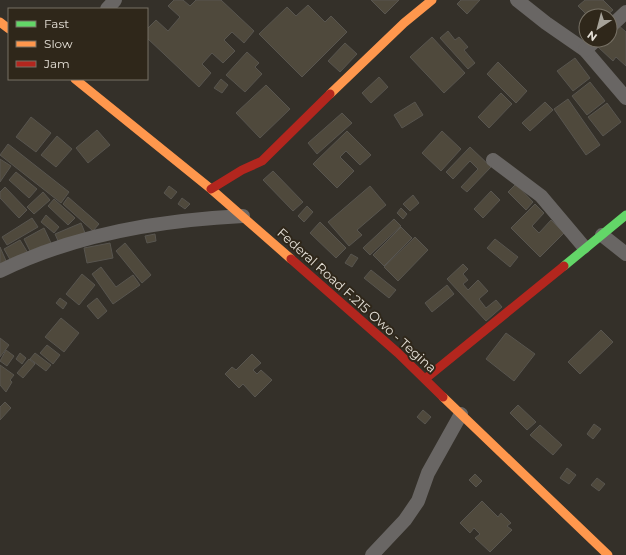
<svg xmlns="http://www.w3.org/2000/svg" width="626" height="555" font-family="Montserrat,sans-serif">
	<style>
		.building { fill: #4f493c; stroke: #58554f }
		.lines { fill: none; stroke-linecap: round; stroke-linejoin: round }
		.street { stroke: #696664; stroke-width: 14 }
		.fast { stroke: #63d668; stroke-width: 9 }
		.slow { stroke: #ff974d; stroke-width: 9 }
		.jam { stroke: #b3261e; stroke-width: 9 }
		.labels { text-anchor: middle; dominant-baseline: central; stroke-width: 4; stroke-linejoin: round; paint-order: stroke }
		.street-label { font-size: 13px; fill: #e4dfd6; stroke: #2f271a }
	</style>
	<rect width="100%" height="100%" fill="#343029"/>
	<g class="building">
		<polygon points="174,0 183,0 190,6 196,0 221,0 254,31 244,43 232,32 224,40 235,51 223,63 212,53 202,64 211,73 199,87 147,38 147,29 156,20 168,31 180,17 168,6"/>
		<polygon points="371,0 399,0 385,14"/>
		<polygon points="461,0 480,0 467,14 457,4"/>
		<polygon points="585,0 603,0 613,10 606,16 588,16 578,6"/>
		<polygon points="308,5 325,22 331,16 347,32 302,77 259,34 287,7 296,16"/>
		<polygon points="618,25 626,32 626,66 616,57 613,61 598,47 604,40 610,40 610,34"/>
		<polygon points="448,31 455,40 459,37 468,47 464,50 475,63 468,69 440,38"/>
		<polygon points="432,37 465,73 444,93 410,57"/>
		<polygon points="345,43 357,54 340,72 328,61"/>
		<polygon points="247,52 259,63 255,67 262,74 245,92 226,75"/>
		<polygon points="575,58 590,78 573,91 557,71"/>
		<polygon points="498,62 527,91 516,103 487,74"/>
		<polygon points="379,77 388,87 371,103 362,93"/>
		<polygon points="221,79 228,85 222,93 214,88"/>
		<polygon points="590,82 605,101 587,115 572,96"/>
		<polygon points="266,85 290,109 260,138 236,113"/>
		<polygon points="501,93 512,104 489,128 478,117"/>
		<polygon points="568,99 600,145 586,155 554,109"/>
		<polygon points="415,102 423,115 402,128 394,115"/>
		<polygon points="545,102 553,110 530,131 522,123"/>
		<polygon points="607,103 621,122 603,136 588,117"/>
		<polygon points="342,113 352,123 317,154 308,143"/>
		<polygon points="31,117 51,133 36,152 16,137"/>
		<polygon points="97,130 110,145 88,163 76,148"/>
		<polygon points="347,131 371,155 360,165 346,151 340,157 354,171 337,188 313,164"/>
		<polygon points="442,131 461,149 441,171 422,153"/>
		<polygon points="57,136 72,149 56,167 41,155"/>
		<polygon points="8,144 69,192 61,203 0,155"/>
		<polygon points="470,147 491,167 467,192 461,187 478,169 470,161 453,179 446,172"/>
		<polygon points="0,159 11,166 0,182"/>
		<polygon points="273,171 303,202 293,211 263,180"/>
		<polygon points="16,172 37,189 29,198 9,180"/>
		<polygon points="516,184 533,202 526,210 508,192"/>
		<polygon points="169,186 177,192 171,199 164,193"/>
		<polygon points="370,186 386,205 357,230 362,235 349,246 328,222"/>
		<polygon points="5,187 27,210 19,218 0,198 0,192"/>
		<polygon points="491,191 500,200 483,218 474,209"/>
		<polygon points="43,192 50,200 34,214 27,207"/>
		<polygon points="413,195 419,203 410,211 403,204"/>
		<polygon points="68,197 99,224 93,231 63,204"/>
		<polygon points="182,198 190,204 185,209 178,204"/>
		<polygon points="54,199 75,218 68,225 48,206"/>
		<polygon points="535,204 544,213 532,226 539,233 551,220 564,233 540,257 511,228"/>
		<polygon points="307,206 313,212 304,222 298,216"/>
		<polygon points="401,208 407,214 403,219 397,213"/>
		<polygon points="46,215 59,227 54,233 41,222"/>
		<polygon points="32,218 38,227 7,245 2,237"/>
		<polygon points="394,219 401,226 370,255 363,248"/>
		<polygon points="320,222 346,248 336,258 310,233"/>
		<polygon points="81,223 85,233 59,243 55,234"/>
		<polygon points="401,227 412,238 384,266 373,255"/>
		<polygon points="44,228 51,243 31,253 24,239"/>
		<polygon points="155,234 156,241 147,243 145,236"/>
		<polygon points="415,237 428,250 398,281 384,267"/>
		<polygon points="495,239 518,257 510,267 487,248"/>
		<polygon points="20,240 28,253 12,263 4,249"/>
		<polygon points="110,243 113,258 87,263 84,248"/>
		<polygon points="125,243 151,275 142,283 116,251"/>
		<polygon points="0,247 7,263 0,266"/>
		<polygon points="351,254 358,258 352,267 345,263"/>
		<polygon points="463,264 468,269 463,274 468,280 463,284 468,290 478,280 488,291 479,299 486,308 496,300 502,307 486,321 447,279"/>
		<polygon points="101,267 116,287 133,275 140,285 113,304 92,274"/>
		<polygon points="371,270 396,290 389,298 364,278"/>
		<polygon points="82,274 95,285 79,305 66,294"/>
		<polygon points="447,285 454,294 432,312 425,303"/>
		<polygon points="60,298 67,303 63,309 56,303"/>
		<polygon points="97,298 107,311 98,319 87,306"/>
		<polygon points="61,318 79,333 64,352 45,337"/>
		<polygon points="601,330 613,342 580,374 568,362"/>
		<polygon points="506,333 535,354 514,381 486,359"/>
		<polygon points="0,338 9,345 0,357"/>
		<polygon points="47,345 60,355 53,364 40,353"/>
		<polygon points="6,350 14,356 7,366 0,361"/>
		<polygon points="20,353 26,358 22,364 16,359"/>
		<polygon points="35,353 51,365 46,371 30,359"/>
		<polygon points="252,354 261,363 253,370 257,374 261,370 272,380 255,397 243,384 239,388 225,374 232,367 236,370"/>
		<polygon points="29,359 35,364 23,378 17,373"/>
		<polygon points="0,365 14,375 10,380 12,382 6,392 0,385"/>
		<polygon points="5,402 11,408 0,420 0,407"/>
		<polygon points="518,405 536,422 527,430 510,413"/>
		<polygon points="423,410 431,417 425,424 417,417"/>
		<polygon points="594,424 601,429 593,439 587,434"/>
		<polygon points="540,425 562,445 553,455 530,435"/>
		<polygon points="567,468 576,475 569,484 560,478"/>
		<polygon points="475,474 482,481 476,487 469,480"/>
		<polygon points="597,478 605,484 599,491 591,485"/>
		<polygon points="482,501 498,517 501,513 511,523 507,526 512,530 490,552 475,538 480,534 474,528 470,533 460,523"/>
	</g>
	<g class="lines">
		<g class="street">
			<polyline points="517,0 546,23 585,50 626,98"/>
			<polyline points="107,9 115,0"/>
			<polyline points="610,27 626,12"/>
			<polyline points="585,50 596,40"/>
			<polyline points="493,160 541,196 584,247"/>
			<polyline points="602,235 626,254"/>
			<path d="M0 271C75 234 160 220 243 216"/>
			<polyline points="372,555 405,520 418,501 428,473 461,414"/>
		</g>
		<polyline class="fast" points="564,266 626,215"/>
		<g class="slow">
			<polyline points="0,22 9,29"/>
			<polyline points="75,79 211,189 291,259"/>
			<polyline points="330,94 404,23 432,0"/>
			<polyline points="443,397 608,555"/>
		</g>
		<g class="jam">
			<polyline points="211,189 242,170 262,161 330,94"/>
			<polyline points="291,259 398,353 443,397"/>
			<polyline points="425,379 564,266"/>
		</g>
	</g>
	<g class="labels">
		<g class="street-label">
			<text transform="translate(357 300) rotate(42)">Federal Road F.215 Owo - Tegina</text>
		</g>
	</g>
	<rect x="8" y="8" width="140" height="72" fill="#2f271a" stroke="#777165"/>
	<rect x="16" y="21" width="20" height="6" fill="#63d668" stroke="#777165"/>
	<text x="44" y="28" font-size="12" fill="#e4dfd6">Fast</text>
	<rect x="16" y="41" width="20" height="6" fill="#ff974d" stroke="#777165"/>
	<text x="44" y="48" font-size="12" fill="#e4dfd6">Slow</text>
	<rect x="16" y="61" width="20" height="6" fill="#b3261e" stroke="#777165"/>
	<text x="44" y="68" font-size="12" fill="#e4dfd6">Jam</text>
	<g transform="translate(598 28) rotate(216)"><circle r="19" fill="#2f271a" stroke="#777165"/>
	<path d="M0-3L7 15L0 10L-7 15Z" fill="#a6a299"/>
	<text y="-6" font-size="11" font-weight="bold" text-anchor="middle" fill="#e4dfd6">N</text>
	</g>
</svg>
